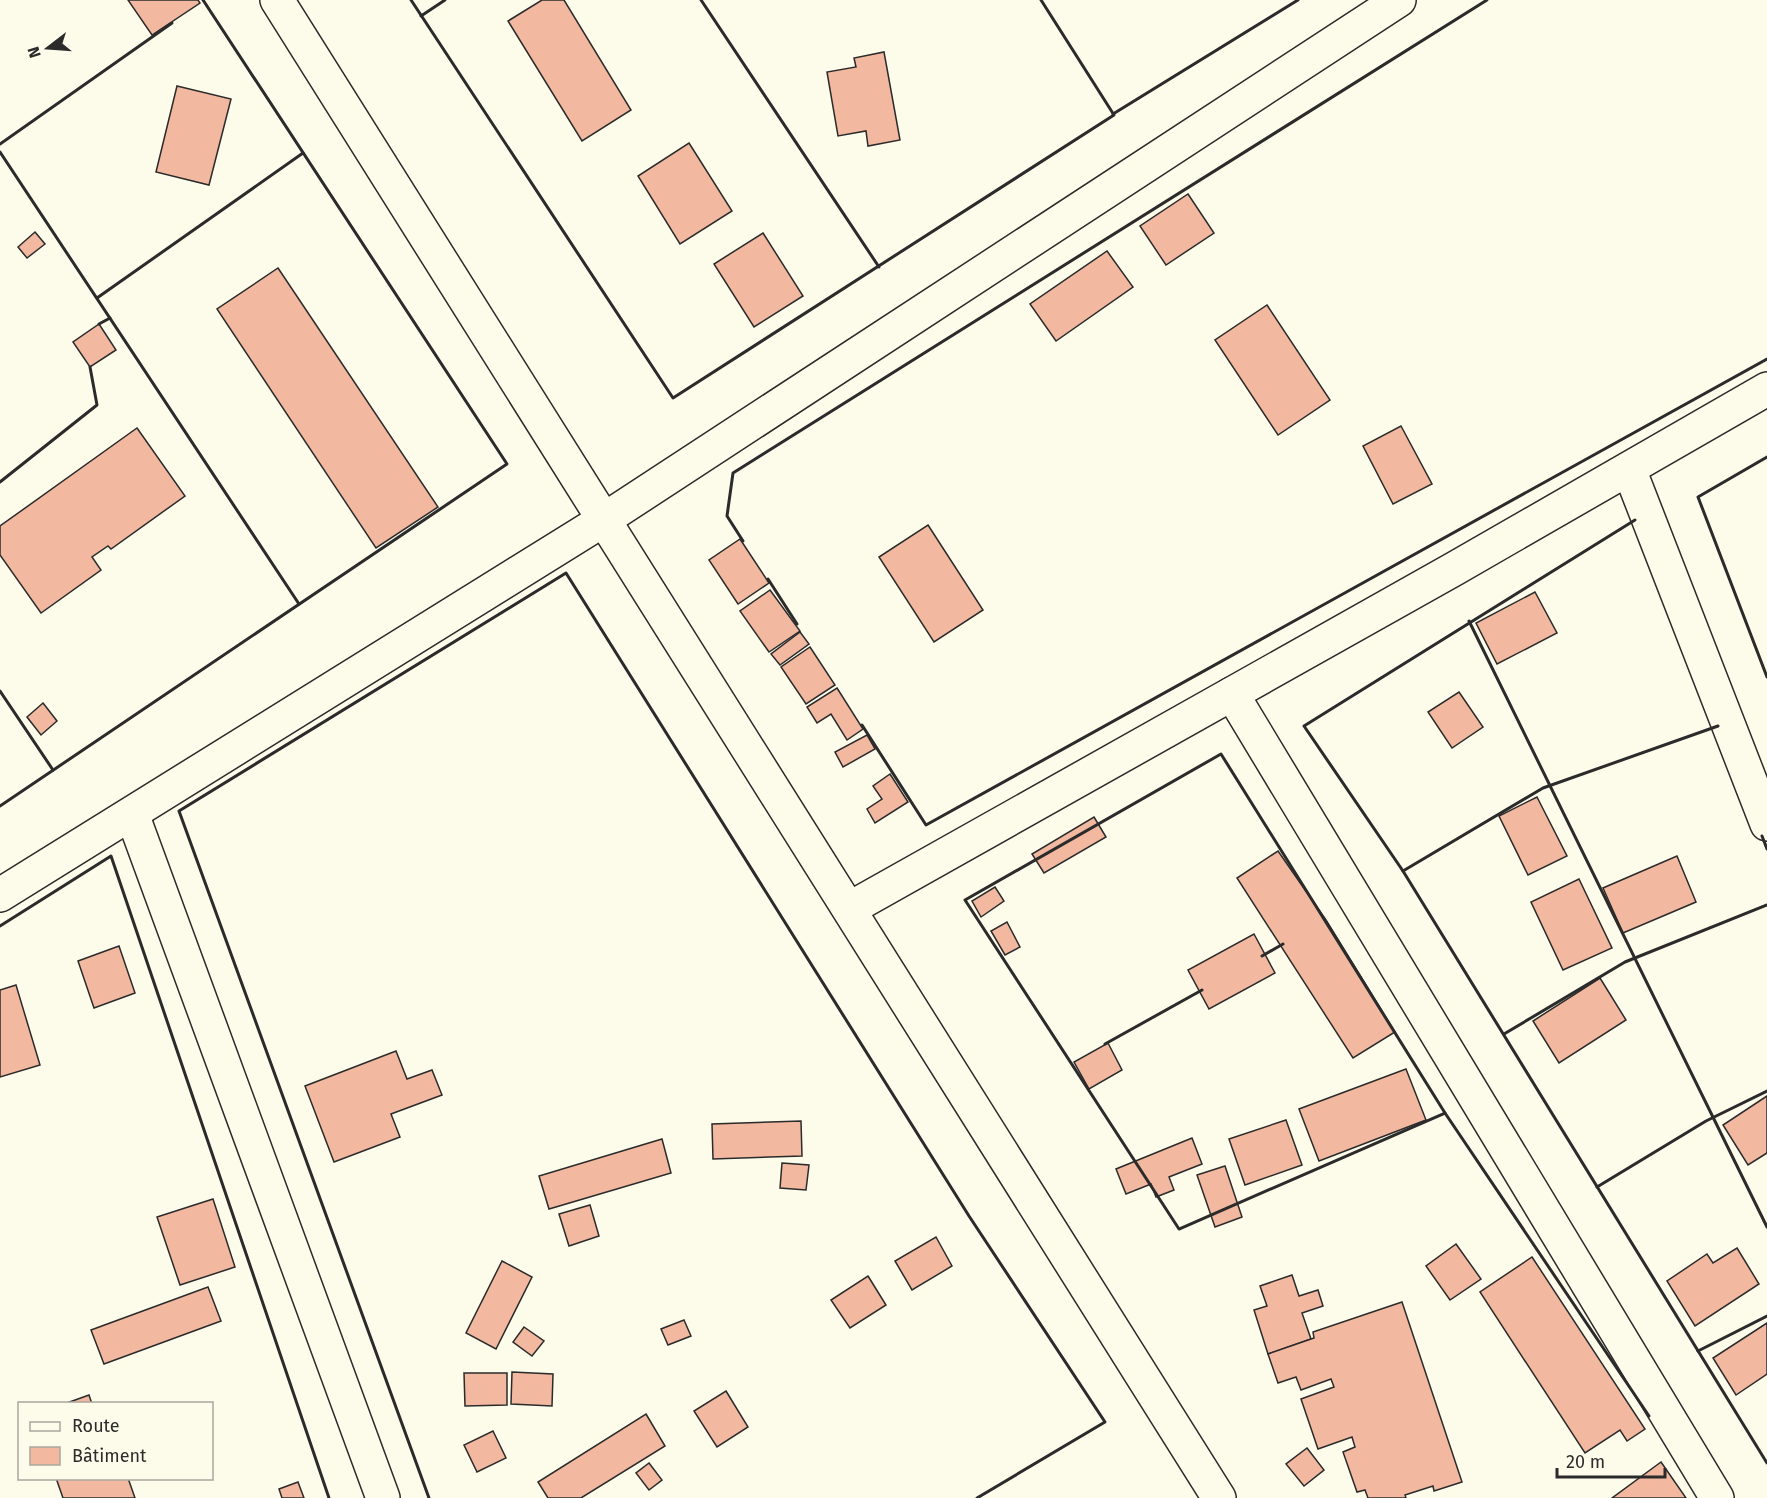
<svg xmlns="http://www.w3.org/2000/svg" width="1767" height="1498" font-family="'Fira Sans',sans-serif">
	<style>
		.building { fill: #f2b8a0; stroke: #2b2b2b; stroke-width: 1.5 }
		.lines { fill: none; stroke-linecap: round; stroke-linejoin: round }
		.street-casing { stroke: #2b2b2b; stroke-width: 36 }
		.primary-casing { stroke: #2b2b2b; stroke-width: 36 }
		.street { stroke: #fdfbea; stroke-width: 33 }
		.primary { stroke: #fdfbea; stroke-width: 33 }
		.wall { stroke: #2b2b2b; stroke-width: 3 }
	</style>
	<rect width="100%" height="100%" fill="#fdfbea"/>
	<g class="building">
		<polygon points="128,0 198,0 200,3 152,35"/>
		<polygon points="542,0 564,0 631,110 582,141 508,21"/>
		<polygon points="884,52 900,140 868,146 866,131 838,136 827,72 856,67 854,58"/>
		<polygon points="177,86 231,99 209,185 156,172"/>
		<polygon points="689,143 732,211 680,244 638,176"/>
		<polygon points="1188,194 1214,233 1166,265 1140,226"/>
		<polygon points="35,232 45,244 27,258 18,247"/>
		<polygon points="763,233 803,296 754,327 714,264"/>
		<polygon points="1107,251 1133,287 1056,341 1030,304"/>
		<polygon points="278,268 438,507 376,548 217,309"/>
		<polygon points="1267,305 1330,400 1278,435 1215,340"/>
		<polygon points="99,324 116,350 90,367 73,342"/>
		<polygon points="1401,426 1432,484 1393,504 1363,446"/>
		<polygon points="137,428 185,496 111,549 108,546 92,557 101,570 41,613 0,555 0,526"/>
		<polygon points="928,525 983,610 934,642 879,557"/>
		<polygon points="740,539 769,583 738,604 709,560"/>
		<polygon points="770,590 800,631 769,652 740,611"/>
		<polygon points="1535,592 1557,633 1497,664 1476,623"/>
		<polygon points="800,632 809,644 780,665 771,654"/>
		<polygon points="810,647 835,685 806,704 781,667"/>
		<polygon points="837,688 863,729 847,740 831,714 817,723 807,707"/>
		<polygon points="1459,692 1483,727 1452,748 1428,712"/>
		<polygon points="43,703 57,721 41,735 27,717"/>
		<polygon points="867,735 875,749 843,767 835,752"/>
		<polygon points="890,774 908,802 875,823 867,809 882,799 873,786"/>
		<polygon points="1537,797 1567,856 1528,875 1499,816"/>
		<polygon points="1094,817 1106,837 1044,873 1032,854"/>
		<polygon points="1278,851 1326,920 1395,1032 1353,1058 1237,878"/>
		<polygon points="1677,856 1696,902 1623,933 1603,888"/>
		<polygon points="1579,879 1612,948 1563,970 1531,902"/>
		<polygon points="995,887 1004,901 981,917 972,901"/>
		<polygon points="1007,922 1020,947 1005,955 991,931"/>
		<polygon points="1254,934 1275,973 1209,1009 1188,970"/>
		<polygon points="119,946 135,993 94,1008 78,961"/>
		<polygon points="1600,978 1626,1020 1559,1063 1533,1021"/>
		<polygon points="16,985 40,1065 0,1077 0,990"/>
		<polygon points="1108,1043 1122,1070 1089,1089 1074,1062"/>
		<polygon points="396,1051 407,1079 432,1070 442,1095 391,1114 400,1137 334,1162 305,1086"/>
		<polygon points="1406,1069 1426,1120 1319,1161 1299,1109"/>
		<polygon points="1767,1096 1767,1153 1748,1165 1723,1125"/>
		<polygon points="1286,1120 1302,1165 1245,1185 1229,1139"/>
		<polygon points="801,1121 802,1156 713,1159 712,1124"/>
		<polygon points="1192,1138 1202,1164 1169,1177 1174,1190 1156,1197 1151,1184 1126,1194 1116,1169"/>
		<polygon points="662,1139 671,1173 549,1209 539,1176"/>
		<polygon points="782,1163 809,1165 806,1190 780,1188"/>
		<polygon points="1225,1166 1242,1217 1215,1227 1197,1175"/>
		<polygon points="213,1199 235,1267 180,1285 157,1217"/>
		<polygon points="590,1205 599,1236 569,1246 559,1214"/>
		<polygon points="936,1237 952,1266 912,1290 895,1261"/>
		<polygon points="1456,1244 1481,1279 1450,1300 1426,1266"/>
		<polygon points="1737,1248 1759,1284 1695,1326 1667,1281 1707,1254 1713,1263"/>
		<polygon points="1532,1257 1645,1429 1627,1441 1620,1430 1585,1453 1480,1292"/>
		<polygon points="502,1261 532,1277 496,1349 466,1333"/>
		<polygon points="1292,1275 1299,1296 1318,1290 1323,1306 1302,1313 1311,1339 1268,1354 1254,1310 1267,1306 1260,1286"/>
		<polygon points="868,1276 886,1305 850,1328 831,1300"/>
		<polygon points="208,1287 221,1321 104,1364 91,1330"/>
		<polygon points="1402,1302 1462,1482 1434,1491 1433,1486 1405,1495 1406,1498 1368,1498 1365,1490 1357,1492 1343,1452 1355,1447 1352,1437 1318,1449 1301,1399 1334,1387 1331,1379 1301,1390 1296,1377 1278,1383 1268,1354 1311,1339 1314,1338 1313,1332"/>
		<polygon points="684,1320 691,1336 668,1345 661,1329"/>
		<polygon points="1767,1323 1767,1374 1736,1395 1713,1358"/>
		<polygon points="524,1327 544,1341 532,1356 513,1342"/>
		<polygon points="512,1372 553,1374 552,1406 511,1404"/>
		<polygon points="464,1373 507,1373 507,1405 465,1406"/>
		<polygon points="726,1391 748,1427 717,1447 694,1411"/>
		<polygon points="89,1395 92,1404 64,1404"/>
		<polygon points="646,1414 665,1446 581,1498 548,1498 538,1482"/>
		<polygon points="493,1431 506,1458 477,1472 464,1445"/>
		<polygon points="1307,1448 1324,1470 1304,1486 1286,1464"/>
		<polygon points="1661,1462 1686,1498 1612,1498"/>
		<polygon points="649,1463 662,1480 649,1490 636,1473"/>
		<polygon points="56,1478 128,1478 135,1498 63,1498"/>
		<polygon points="298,1482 304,1498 282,1498 279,1489"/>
	</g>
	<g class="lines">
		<g class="street-casing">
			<g id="street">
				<polyline points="1629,469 1767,824"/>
				<polyline points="1232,694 1717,1498"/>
				<polyline points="132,814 383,1498"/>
				<polyline points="0,895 605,519 1399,0"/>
				<polyline points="849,909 1454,569 1767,389"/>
			</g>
		</g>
		<g class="primary-casing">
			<polyline id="primary" points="277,0 1219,1498"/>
		</g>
		<use href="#street" class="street"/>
		<use href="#primary" class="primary"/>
		<g class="wall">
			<polyline points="411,0 673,398 1114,115 1041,0"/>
			<polyline points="701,0 879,267"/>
			<polyline points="421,16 445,0"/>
			<polyline points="1113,114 1298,0"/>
			<polyline points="0,144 172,23"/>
			<polyline points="0,152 299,604"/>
			<polyline points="97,298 303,153"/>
			<polyline points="99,324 110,318"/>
			<polyline points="1767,457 1698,497 1767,677"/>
			<polyline points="0,482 97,405 90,367"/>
			<polyline points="1635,520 1304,726 1403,871 1767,1463"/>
			<polyline points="743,541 727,516 733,473 1487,0"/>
			<polyline points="768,579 797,624"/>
			<polyline points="1469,621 1767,1227"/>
			<polyline points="0,691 53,770"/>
			<polyline points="862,725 926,825 1767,359"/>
			<polygon points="1221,754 1445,1113 1179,1229 965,900"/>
			<polyline points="0,806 507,464 203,0"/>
			<polyline points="1762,836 1767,849"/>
			<polyline points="1403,871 1543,788 1718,726"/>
			<polyline points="0,926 111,856 329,1498"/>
			<polyline points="1262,956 1283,944"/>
			<polyline points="1504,1034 1625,962 1767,905"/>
			<polyline points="1105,1044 1202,990"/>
			<polyline points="1445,1113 1649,1416"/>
			<polyline points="1597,1187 1706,1121 1767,1091"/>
			<polyline points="1698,1351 1767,1316"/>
			<polyline points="429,1498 179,811 566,573 969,1216 1105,1422 977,1498"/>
		</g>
	</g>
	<rect x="18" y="1402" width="195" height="78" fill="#fdfbea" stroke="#a9a89e" stroke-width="1.5"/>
	<rect x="30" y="1422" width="30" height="9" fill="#fdfbea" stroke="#a9a89e" stroke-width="1.5"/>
	<text x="72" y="1432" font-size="18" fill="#2b2b2b">Route</text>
	<rect x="30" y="1447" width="30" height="18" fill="#f2b8a0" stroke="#a9a89e" stroke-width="1.5"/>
	<text x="72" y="1462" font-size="18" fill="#2b2b2b">Bâtiment</text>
	<g transform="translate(48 48) rotate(253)" stroke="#fdfbea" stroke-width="4.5" paint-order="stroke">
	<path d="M0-4.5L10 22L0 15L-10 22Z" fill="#2b2b2b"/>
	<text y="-9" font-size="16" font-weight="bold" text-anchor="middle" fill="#2b2b2b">N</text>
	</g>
	<path d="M1557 1468v9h108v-9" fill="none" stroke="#2b2b2b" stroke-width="3"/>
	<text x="1566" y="1468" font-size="18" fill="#2b2b2b" stroke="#fdfbea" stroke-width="4.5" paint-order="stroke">20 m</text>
</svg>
